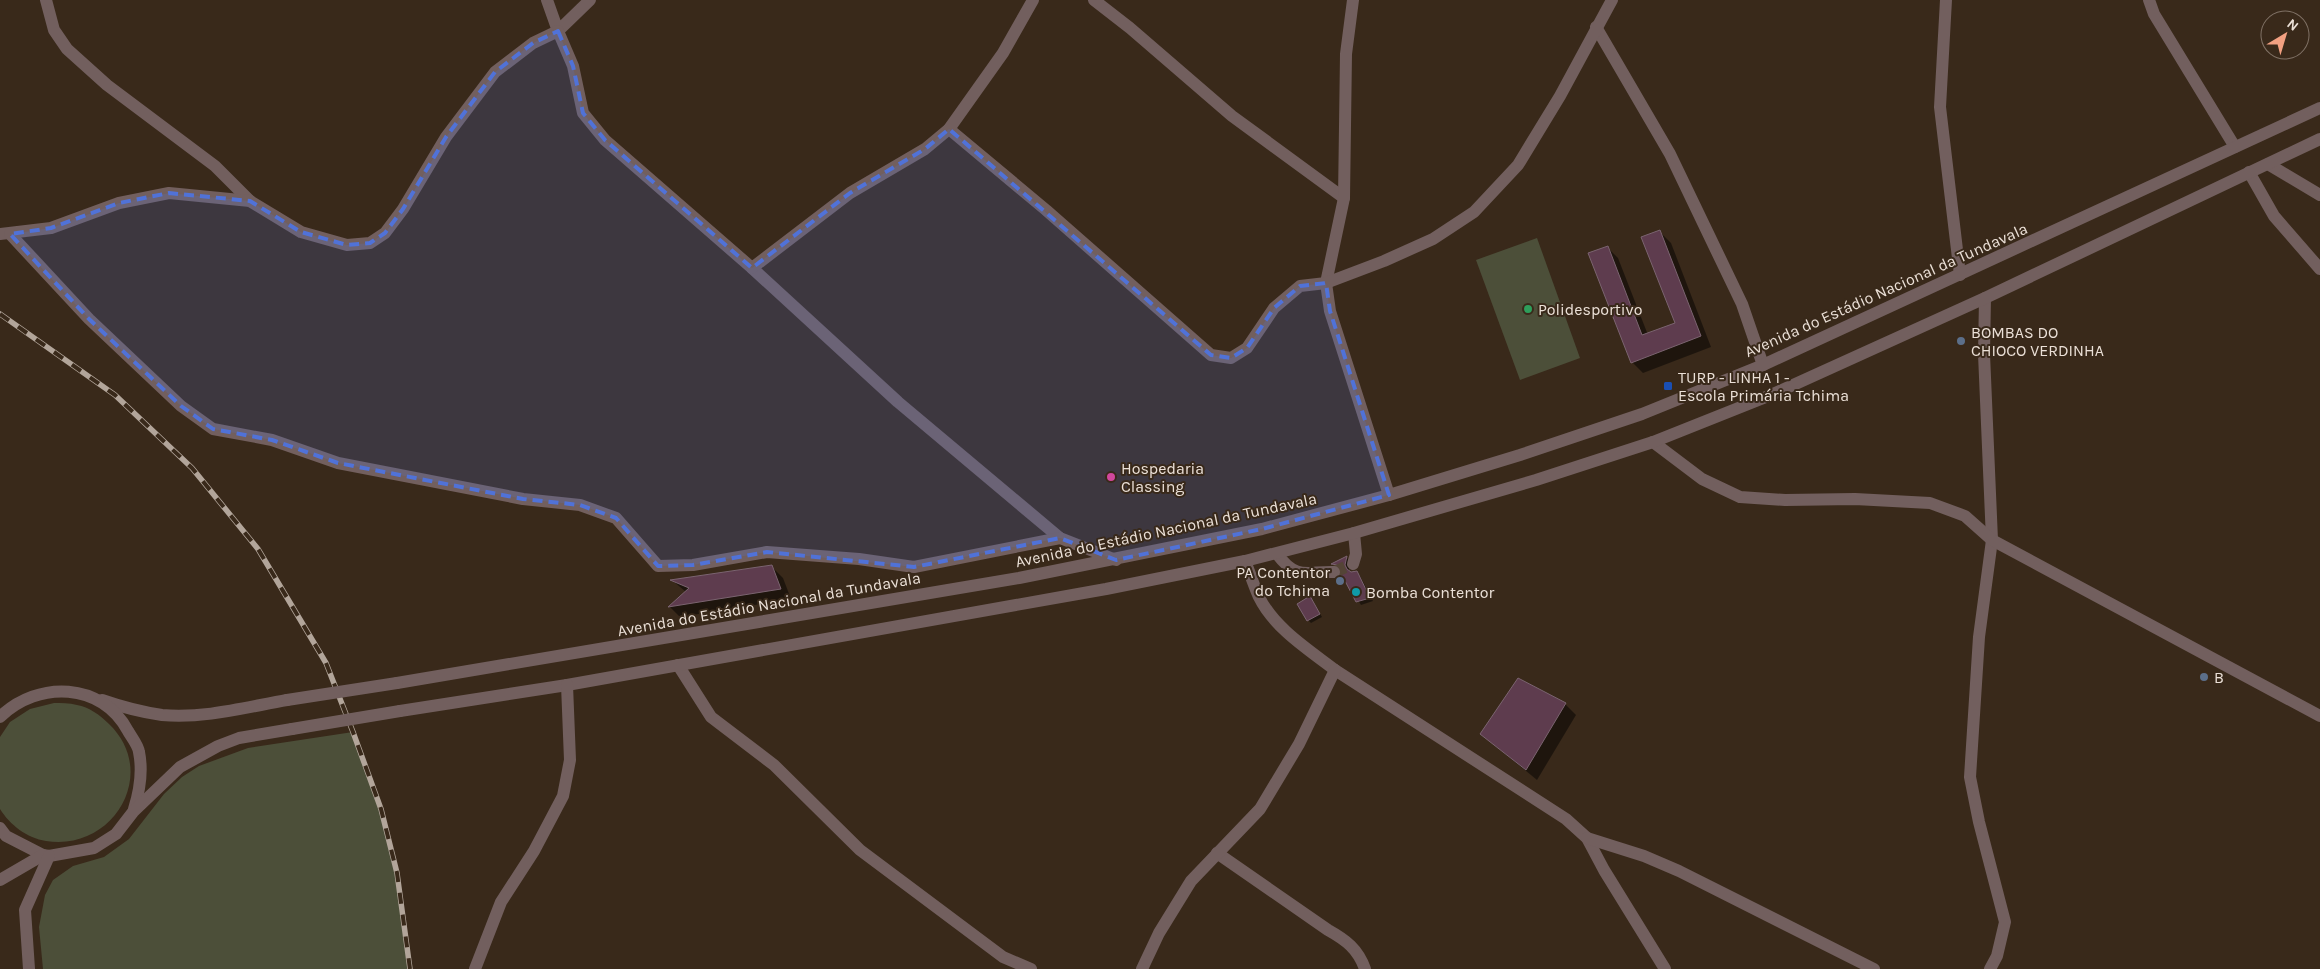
<svg xmlns="http://www.w3.org/2000/svg" width="2320" height="969" font-family="Karla,sans-serif">
	<style>
		.green { fill: #4c4f39 }
		.shadow { fill: #0007 }
		.building { fill: #5e3c4e; stroke: #7b6470 }
		.lines { fill: none; stroke-linecap: round; stroke-linejoin: round }
		.minor-tunnel { stroke: #544436; stroke-width: 12; stroke-dasharray: 12 6; stroke-linecap: butt }
		.minor { stroke: #725f5e; stroke-width: 12 }
		.rail-casing { stroke: #b2a59a; stroke-width: 5.5 }
		.rail { stroke: #39291a; stroke-width: 4; stroke-dasharray: 11; stroke-linecap: butt }
		.minor-bridge { stroke: #725f5e; stroke-width: 12 }
		.marked { fill: #5072d8; fill-opacity: 0.2; stroke: #5072d8; stroke-width: 4; stroke-dasharray: 10 6; stroke-linejoin: round }
		.leisure-dot { fill: #2e9e5b; stroke: #39291a; stroke-width: 2 }
		.service-dot { fill: #5c6f8a; stroke: #39291a; stroke-width: 2 }
		.transit-dot { fill: #1a4fb4; stroke: #39291a; stroke-width: 2 }
		.hotel-dot { fill: #d1479c; stroke: #39291a; stroke-width: 2 }
		.culture-dot { fill: #0f9aa8; stroke: #39291a; stroke-width: 2 }
		.labels { text-anchor: middle; dominant-baseline: central; stroke-width: 4; stroke-linejoin: round; paint-order: stroke }
		.street-label { font-size: 16px; fill: #ebe0d7; stroke: #39291a }
		.poi-label { font-size: 16px; fill: #ebe0d7; stroke: #39291a; text-anchor: start }
	</style>
	<rect width="100%" height="100%" fill="#39291a"/>
	<g class="green">
		<polygon points="1537,238 1580,358 1520,380 1476,260"/>
		<path d="M54 703C61 703 69 703 77 705 89 707 100 715 109 724 160 773 113 852 46 841 27 838 10 825 0 809V737L10 722 30 709Z"/>
		<polygon points="353,732 381,809 397,873 410,969 43,969 39,927 45,895 53,880 73,866 104,857 129,839 164,794 182,777 199,766 248,748"/>
	</g>
	<g class="shadow">
		<polygon points="1660,232 1671,243 1711,347 1643,373 1632,362 1607,247 1618,258 1648,335 1676,324"/>
		<polygon points="1347,558 1349,561 1349,572 1356,572 1360,576 1373,601 1361,605 1347,582 1344,584 1340,581 1343,569 1333,564"/>
		<polygon points="772,567 783,578 791,599 680,617 670,607 686,592 673,581"/>
		<polygon points="1310,598 1322,617 1311,623 1308,620"/>
		<polygon points="1565,704 1576,715 1537,780 1481,734"/>
	</g>
	<g class="building">
		<polygon points="1660,230 1701,336 1631,363 1588,253 1608,246 1642,335 1675,323 1641,237"/>
		<polygon points="1347,556 1345,565 1347,569 1351,572 1357,571 1370,598 1356,602 1344,579 1339,582 1338,579 1341,576 1341,568 1338,565 1331,564"/>
		<polygon points="772,565 781,589 668,607 689,588 670,580"/>
		<polygon points="1310,596 1320,614 1307,621 1297,604"/>
		<polygon points="1518,678 1566,703 1526,770 1480,734"/>
	</g>
	<g class="lines">
		<polyline class="minor-tunnel" points="1334,572 1353,564"/>
		<g class="minor">
			<polyline points="46,0 54,30 67,49 107,85 215,166 250,201"/>
			<polyline points="547,0 558,31 590,0"/>
			<polyline points="1094,0 1130,28 1232,116 1344,198"/>
			<polyline points="1353,0 1346,54 1344,198 1326,283 1330,311 1389,495"/>
			<polyline points="1946,0 1940,107 1960,275"/>
			<polyline points="2149,0 2154,14 2235,147"/>
			<polyline points="1596,27 1670,154 1742,304 1763,365"/>
			<polyline points="949,129 1046,210 1211,355 1231,358 1247,348 1274,308 1300,286 1326,283 1384,261 1433,239 1474,212 1518,165 1560,96 1612,0"/>
			<polyline points="2268,164 2320,195"/>
			<polyline points="2249,172 2274,216 2320,269"/>
			<polyline points="0,234 51,228 119,203 169,193 250,201 301,232 347,245 370,243 385,233 403,209 446,137 495,72 533,43 558,31 573,66 583,113 605,140 752,268 898,402 1060,538 1116,560"/>
			<polyline points="10,234 89,319 181,406 213,429 272,440 338,463 523,499 580,505 616,518 658,566 693,565 767,552 859,559 914,567 1060,538"/>
			<polyline points="752,268 850,193 925,149 949,129 1003,53 1033,0"/>
			<polyline points="1985,298 1984,354 1992,540 1979,637 1970,777 1979,822 2005,922 1997,956 1990,969"/>
			<polyline points="1653,442 1702,479 1740,497 1785,500 1855,499 1930,503 1965,516 1992,540 2320,716"/>
			<path d="M1277 554C1297 581 1307 571 1334 572"/>
			<path d="M1245 561C1250 573 1254 586 1259 597 1274 628 1309 650 1335 670L1566 819 1587 838 1604 870 1665 969"/>
			<polyline points="1353,564 1356,554 1354,533"/>
			<polyline points="678,665 711,717 774,765 860,850 1003,957 1031,969"/>
			<polyline points="397,683 1019,578 1262,529 1389,495 1520,455 1642,414 1763,365 2320,108"/>
			<path d="M102 700C122 707 141 712 162 715 203 719 247 707 287 700"/>
			<polyline points="400,711 567,685 1106,589 1245,561 1354,533 1536,480 1653,442 1771,395 1985,298 2320,139"/>
			<path d="M0 717C38 680 102 682 128 731 132 738 138 745 139 752 143 772 140 790 134 809"/>
			<polyline points="0,828 6,836 43,855 49,856 94,848 116,834 133,812 180,767 218,746 239,738 292,729"/>
			<polyline points="1587,838 1644,856 1679,871 1874,969"/>
			<path d="M1217 853 1328 930C1346 940 1358 949 1365 969"/>
			<polyline points="0,880 43,855"/>
			<polyline points="29,969 25,910 49,856"/>
			<polyline points="475,969 501,902 534,851 563,796 570,760 567,685"/>
			<polyline points="1142,969 1159,933 1191,881 1260,809 1299,744 1335,670"/>
		</g>
		<g class="rail-casing">
			<polyline id="rail" points="0,314 115,395 192,468 258,549 326,663 353,732 381,809 397,873 410,969"/>
		</g>
		<use href="#rail" class="rail"/>
		<g class="minor-bridge">
			<polyline points="287,700 397,683"/>
			<polyline points="292,729 400,711"/>
		</g>
	</g>
	<path class="marked" d="M558 31 573 66 583 113 605 140 752 268 850 193 925 149 949 129 1211 355 1231 358 1247 348 1274 308 1300 286 1326 283 1330 311 1389 495 1262 529 1116 560 1060 538 914 567 767 552 693 565 658 566 616 518 580 505 523 499 338 463 272 440 213 429 181 406 89 319 10 234 51 228 119 203 169 193 250 201 301 232 347 245 370 243 385 233 403 209 446 137 495 72 533 43Z"/>
	<circle class="leisure-dot" cx="1528" cy="309" r="5"/>
	<g class="service-dot">
		<circle cx="1961" cy="341" r="5"/>
		<circle cx="1340" cy="581" r="5"/>
		<circle cx="2204" cy="677" r="5"/>
	</g>
	<rect class="transit-dot" x="1663" y="381" width="10" height="10" rx="2.5"/>
	<circle class="hotel-dot" cx="1111" cy="477" r="5"/>
	<circle class="culture-dot" cx="1356" cy="592" r="5"/>
	<g class="labels">
		<g class="street-label">
			<text transform="translate(1886 290) rotate(-24)">Avenida do Estádio Nacional da Tundavala</text>
			<text transform="translate(1166 530) rotate(-12)">Avenida do Estádio Nacional da Tundavala</text>
			<text transform="translate(769 604) rotate(-10)">Avenida do Estádio Nacional da Tundavala</text>
		</g>
		<g class="poi-label">
			<text x="1538" y="309">Polidesportivo</text>
			<text x="1971" y="332">BOMBAS DO<tspan x="1971" dy="18">CHIOCO VERDINHA</tspan></text>
			<text x="1678" y="377">TURP - LINHA 1 -<tspan x="1678" dy="18">Escola Primária Tchima</tspan></text>
			<text x="1121" y="468">Hospedaria<tspan x="1121" dy="18">Classing</tspan></text>
			<text x="1330" y="572" text-anchor="end">PA Contentor<tspan x="1330" dy="18">do Tchima</tspan></text>
			<text x="1366" y="592">Bomba Contentor</text>
			<text x="2214" y="677">B</text>
		</g>
	</g>
	<g transform="translate(2285 35) rotate(38)"><circle r="24" fill="#39291a" stroke="#807266"/>
	<path d="M0-4L9 19L0 12L-9 19Z" fill="#f2a081"/>
	<text y="-8" font-size="14" font-weight="bold" text-anchor="middle" fill="#ebe0d7">N</text>
	</g>
</svg>
